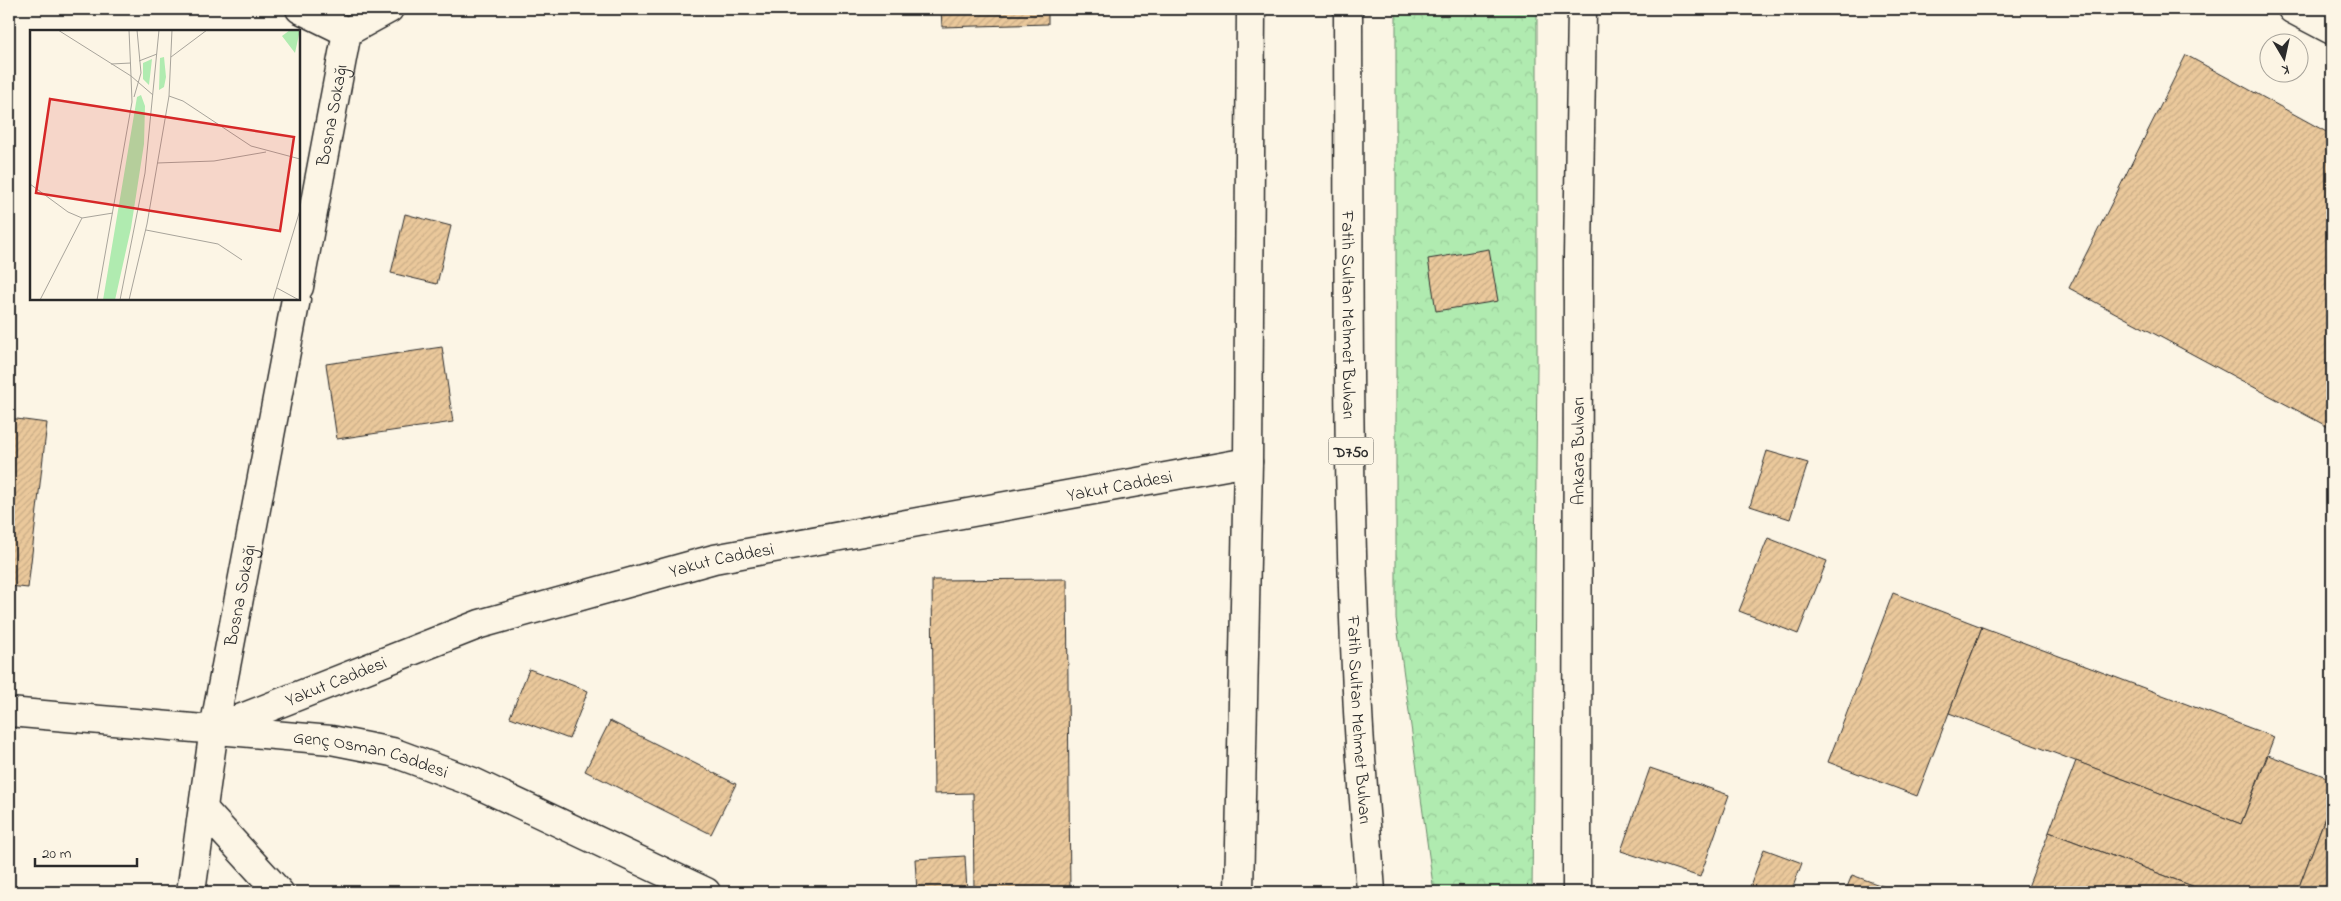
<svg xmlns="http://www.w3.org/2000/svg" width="2341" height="901" font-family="'Indie Flower',sans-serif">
<defs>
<pattern id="forest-crowns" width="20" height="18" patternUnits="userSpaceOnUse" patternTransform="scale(1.25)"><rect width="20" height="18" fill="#b0ebb0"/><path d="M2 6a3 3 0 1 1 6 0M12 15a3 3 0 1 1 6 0" fill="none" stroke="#98ca98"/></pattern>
<pattern id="building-hatch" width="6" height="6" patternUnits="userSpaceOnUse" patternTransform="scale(1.25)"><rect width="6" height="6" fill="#eac89b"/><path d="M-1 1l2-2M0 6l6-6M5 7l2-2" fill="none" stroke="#c9ac86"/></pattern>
</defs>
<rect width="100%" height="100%" fill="#fcf5e5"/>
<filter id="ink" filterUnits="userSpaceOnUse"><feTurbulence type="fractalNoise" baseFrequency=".02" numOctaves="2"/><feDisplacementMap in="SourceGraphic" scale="10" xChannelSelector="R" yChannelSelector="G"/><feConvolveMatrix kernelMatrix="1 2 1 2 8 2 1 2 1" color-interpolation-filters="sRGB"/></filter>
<g filter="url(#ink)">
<path fill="url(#forest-crowns)" stroke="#6e8b6e" d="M1396 9H1537V365L1532 892H1434L1396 618Z"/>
<g fill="url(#building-hatch)" stroke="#2b2b2b">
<path d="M941 9H1048V24L942 27Z"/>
<path d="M2186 55 2332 135V429L2069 288Z"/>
<path d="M405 214 451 226 437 284 391 273Z"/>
<path d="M1489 249 1498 301 1436 311 1428 259Z"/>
<path d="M442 347 453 422 337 439 326 364Z"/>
<path d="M9 418 47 423 28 588 9 586Z"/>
<path d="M1767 451 1808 463 1790 519 1750 506Z"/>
<path d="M1768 538 1827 561 1798 634 1739 611Z"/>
<path d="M1067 579 1070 892H974L973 793 934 794 932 580Z"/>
<path d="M1893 593 1982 627 1917 796 1828 762Z"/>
<path d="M1982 627 2274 737 2241 824 1949 713Z"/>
<path d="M529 669 588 691 569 739 510 717Z"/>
<path d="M610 721 736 784 711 834 585 771Z"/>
<path d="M2268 755 2332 779V799L2297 892H2208L2049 832 2076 761 2241 824Z"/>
<path d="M1650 768 1729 795 1700 877 1621 851Z"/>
<path d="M2332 799V892H2297Z"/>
<path d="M2049 832 2208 892H2040L2028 887Z"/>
<path d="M1764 849 1802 863 1791 892H1748Z"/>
<path d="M965 856 967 892H917L915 859Z"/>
<path d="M1852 875 1899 892H1845Z"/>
</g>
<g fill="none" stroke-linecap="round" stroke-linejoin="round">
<g stroke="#2b2b2b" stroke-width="31">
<g id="minor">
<path d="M300 9 347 32"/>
<path d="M347 32 389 9"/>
<path id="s1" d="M299 287 347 32"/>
<path d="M203 809 279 892"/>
<path id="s2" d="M191 892 214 729 296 299"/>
</g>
</g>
<g stroke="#2b2b2b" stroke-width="31">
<g id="tertiary">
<path d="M2292 9 2332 30"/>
<path id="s3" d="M9 712 331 740 392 752 473 782 706 892"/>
<path id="s4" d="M214 729 480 624 714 559 1248 462"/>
</g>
</g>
<g stroke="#2b2b2b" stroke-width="31">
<g id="secondary">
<path id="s5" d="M1577 892 1578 255 1582 9"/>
</g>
</g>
<g stroke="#2b2b2b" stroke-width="31">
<g id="trunk">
<path id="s6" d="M1348 9C1349 243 1346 477 1358 711 1361 771 1367 832 1371 892"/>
<path d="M1239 892 1248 462 1251 9"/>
</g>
</g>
<use href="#minor" stroke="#fcf5e5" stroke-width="28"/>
<use href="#tertiary" stroke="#fcf5e5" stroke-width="28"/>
<use href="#secondary" stroke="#fcf5e5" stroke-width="28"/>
<use href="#trunk" stroke="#fcf5e5" stroke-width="28"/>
</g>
</g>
<g text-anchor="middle" stroke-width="4.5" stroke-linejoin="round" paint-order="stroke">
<rect fill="#fcf5e5" stroke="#6a6863" stroke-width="1" x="1328.5" y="437.5" width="45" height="27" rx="4"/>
<g font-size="16" font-weight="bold" fill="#2b2b2b">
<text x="1351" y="457">D750</text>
</g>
<g font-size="18" fill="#2b2b2b" stroke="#fcf5e5">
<text dy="6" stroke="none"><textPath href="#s1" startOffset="175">Bosna Sokağı</textPath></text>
<text dy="6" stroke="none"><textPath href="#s6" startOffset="306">Fatih Sultan Mehmet Bulvarı</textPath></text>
<text dy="6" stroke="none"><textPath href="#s5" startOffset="441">Ankara Bulvarı</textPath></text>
<text dy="6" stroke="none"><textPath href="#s4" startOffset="941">Yakut Caddesi</textPath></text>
<text dy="6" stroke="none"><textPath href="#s4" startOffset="536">Yakut Caddesi</textPath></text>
<text dy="6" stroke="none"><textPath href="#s2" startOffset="301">Bosna Sokağı</textPath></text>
<text dy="6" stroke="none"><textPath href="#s4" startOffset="131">Yakut Caddesi</textPath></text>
<text dy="6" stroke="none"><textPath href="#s6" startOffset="711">Fatih Sultan Mehmet Bulvarı</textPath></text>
<text dy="6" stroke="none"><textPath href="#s3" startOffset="365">Genç Osman Caddesi</textPath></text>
</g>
</g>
<g transform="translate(30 30)">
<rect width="270" height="270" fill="#fcf5e5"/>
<path d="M134 27 136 47 134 57 129 60 130 28ZM122 29 119 55 113 49V33Z" fill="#b0ebb0"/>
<path d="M260 0H270L265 23 252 6ZM111 65 115 76 114 114 101 198 85 270H73L107 67Z" fill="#b0ebb0"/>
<path fill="none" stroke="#a8a49b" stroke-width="1" d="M28 0 101 46M99 0 101 46 123 65M141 27 177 0M109 31 127 24M81 34 101 33M139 66 153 71 221 116 270 129M104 67 111 43 107 0M127 133 184 131 236 122M0 154 38 182 52 188 83 183M116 200 188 214 212 230M247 258 269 270M10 270 52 188M67 270 102 72 101 46M90 270 115 143 129 0M99 270 117 194 139 66 142 0M243 270 270 180"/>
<path fill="#d62828" fill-opacity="0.15" stroke="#d62828" stroke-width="2.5" d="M20 69 264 107 250 201 6 163Z"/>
<rect width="270" height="270" fill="none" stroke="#2b2b2b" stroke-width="2.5"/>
</g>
<rect width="2341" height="901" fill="none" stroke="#fcf5e5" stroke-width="30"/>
<rect x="15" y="15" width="2311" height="871" fill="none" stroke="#2b2b2b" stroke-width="2" filter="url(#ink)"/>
<g transform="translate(2284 58) rotate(171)"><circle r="24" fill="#fcf5e5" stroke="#a8a49b"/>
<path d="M0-4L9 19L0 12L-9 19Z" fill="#2b2b2b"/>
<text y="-8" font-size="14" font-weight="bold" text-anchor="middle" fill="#2b2b2b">K</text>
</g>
<path d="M35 858v8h102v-8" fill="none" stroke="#2b2b2b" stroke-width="2.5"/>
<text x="42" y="858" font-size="15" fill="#2b2b2b" stroke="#fcf5e5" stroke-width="4" paint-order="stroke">20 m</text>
</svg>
